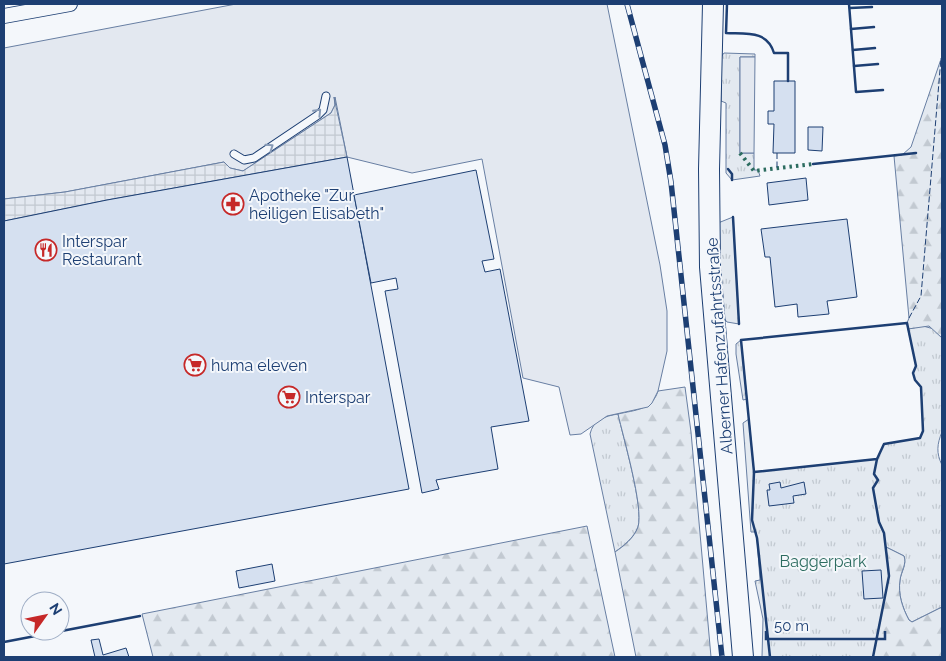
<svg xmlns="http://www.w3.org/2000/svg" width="946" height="661" font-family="Raleway,sans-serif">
<defs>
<pattern id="grass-tufts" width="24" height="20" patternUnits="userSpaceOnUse" patternTransform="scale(1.25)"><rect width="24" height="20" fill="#e3e9f0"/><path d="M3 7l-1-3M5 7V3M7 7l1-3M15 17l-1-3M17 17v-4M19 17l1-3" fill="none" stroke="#c2c9d1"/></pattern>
<pattern id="forest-firs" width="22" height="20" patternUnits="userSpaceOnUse" patternTransform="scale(1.25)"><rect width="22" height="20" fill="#e3e9f0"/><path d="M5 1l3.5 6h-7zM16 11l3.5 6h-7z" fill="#c2c9d1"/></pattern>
<pattern id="plaza-grid" width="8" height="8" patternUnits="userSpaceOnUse" patternTransform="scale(1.25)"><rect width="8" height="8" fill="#e3e8f0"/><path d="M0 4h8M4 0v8" fill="none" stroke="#c2c8d1"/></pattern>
</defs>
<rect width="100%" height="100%" fill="#f4f7fb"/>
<g fill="url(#grass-tufts)" stroke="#687fa3">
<path d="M724 53 755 54V57H740V153H754V170H758L760 176 732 180 726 173V103L721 101V57Z"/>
<path d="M733 217 739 324 727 322 723 317 718 223Z"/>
<path d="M923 326 934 329 942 338V432C937 444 936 453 942 465V607L912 622 909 620C902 607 898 594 900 580 901 572 907 565 904 556L886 547 889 576 873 657H762L763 619 755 581 760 580 757 538 756 532H751L743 423 749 419 754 472 877 459 884 444 920 438 923 431 921 388 915 380 913 373 916 366 908 329Z"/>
<path d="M741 340 747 399 743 400 736 354V344Z"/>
<path d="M618 414C623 437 644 508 638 527 634 538 623 546 615 552L590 434C593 420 605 416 618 414Z"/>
</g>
<g fill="url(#forest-firs)" stroke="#687fa3">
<path d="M942 56V338L929 326 908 329 907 323 909 318 894 156 902 155 911 147Z"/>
<path d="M685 387 691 432 711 657H636L615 552C624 546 634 538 638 527 644 508 623 436 618 414 635 410 652 410 658 391Z"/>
<path d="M587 526 615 657H153L142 614Z"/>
<path d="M886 547 904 556C907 564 901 571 900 580 898 594 902 607 909 620L912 622 942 607V657H873L889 576Z"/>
</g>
<g fill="#e3e8f0" stroke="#687fa3">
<path d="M236 4H607L660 265 667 311V351L658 391 652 403 648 407 607 416 581 434 570 435 559 387 523 378 482 159 412 173 347 157 335 97V105L331 113 243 171 230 168 224 162 65 192 4 199V48Z"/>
<path d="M740 57H755L754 153H740Z"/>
</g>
<path fill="url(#plaza-grid)" stroke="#687fa3" d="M334 97 347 157 107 200 4 221V199L65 192 224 162 230 168 243 171 331 113 335 105Z"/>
<g fill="#d5e0f0" stroke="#1d3f73">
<path d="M774 81H795V153H773L774 124H768V111H774Z"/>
<path d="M808 127H823L822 151 808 150Z"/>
<path d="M347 157 409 489 4 564V221L107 200Z"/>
<path d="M476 170 494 259 482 261 485 272 500 269 529 421 491 427 498 469 436 480 439 489 422 493 385 291 398 289 396 278 371 283 354 195Z"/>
<path d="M806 178 808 200 769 205 767 183Z"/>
<path d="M847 219 857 297 827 301 829 314 798 317 797 304 775 307 770 257H765L761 229Z"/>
<path d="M780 482 781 488 804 482 806 494 793 496 794 503 769 506 767 490H770L769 484Z"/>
<path d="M272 564 275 581 239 588 236 571Z"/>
<path d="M881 570 883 598 864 599 862 571Z"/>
<path d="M99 639 103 655 126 648 129 657H95L91 640Z"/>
</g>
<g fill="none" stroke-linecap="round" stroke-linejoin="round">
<g stroke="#1d3f73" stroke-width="9">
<path id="lane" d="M234 154 244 160 254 158 318 115 323 110 326 96"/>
</g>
<g stroke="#1d3f73" stroke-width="16">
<path id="street" d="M4 16 70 4"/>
</g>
<g stroke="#1d3f73" stroke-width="22">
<path id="secondary" d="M713 4 709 169 710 267 743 657"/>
</g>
<use href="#lane" stroke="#f4f7fb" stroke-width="7"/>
<use href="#street" stroke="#f4f7fb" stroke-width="14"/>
<use href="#secondary" stroke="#f4f7fb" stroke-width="20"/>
<g stroke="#1d3f73" stroke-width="5.5">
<path id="rail" d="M627 4 665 145 671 182 722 657"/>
</g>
<use href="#rail" stroke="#f4f7fb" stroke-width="4" stroke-dasharray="11" stroke-linecap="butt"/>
<path stroke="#2c6c60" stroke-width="4" stroke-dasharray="2.5 4" stroke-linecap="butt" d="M740 153 754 171 813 164"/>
<g stroke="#1d3f73" stroke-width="1" stroke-dasharray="6 2.5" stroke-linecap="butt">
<path d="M777 153V168"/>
<path d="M909 318 921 296 941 58"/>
</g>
<g stroke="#1d3f73" stroke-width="2.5">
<path d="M727 4 726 33C746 34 767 30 774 53H788V81"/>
<path d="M849 4 856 92 883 90"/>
<path d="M850 8 872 7"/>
<path d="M851 29 874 27"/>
<path d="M853 50 875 48"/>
<path d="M854 66 878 64"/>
<path d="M813 164 916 153"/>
<path d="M728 169 732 174V180"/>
<path d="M733 217 739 324"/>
<path d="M907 323 916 366 913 373 915 380 921 387 923 431 920 438 884 444 877 459 754 472 741 340Z"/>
<path d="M754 472 752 520 757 538 770 657"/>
<path d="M4 642 140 616"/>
<path d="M873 657 889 576 884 533 879 522 873 488 878 480 874 474 877 459"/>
</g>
</g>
<defs><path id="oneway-chevron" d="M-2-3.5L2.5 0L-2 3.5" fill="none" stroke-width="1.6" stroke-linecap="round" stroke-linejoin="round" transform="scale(1.25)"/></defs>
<g stroke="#889bb7">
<use href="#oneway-chevron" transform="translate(318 112) rotate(-46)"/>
<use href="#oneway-chevron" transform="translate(270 147) rotate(-34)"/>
</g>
<defs>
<g id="pharmacy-ring" transform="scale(1.125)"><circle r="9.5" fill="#f4f7fb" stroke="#c62828" stroke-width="1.5"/><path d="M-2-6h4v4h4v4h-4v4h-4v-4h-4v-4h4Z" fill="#c62828"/></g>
<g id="restaurant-ring" transform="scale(1.125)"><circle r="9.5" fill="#f4f7fb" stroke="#c62828" stroke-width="1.5"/><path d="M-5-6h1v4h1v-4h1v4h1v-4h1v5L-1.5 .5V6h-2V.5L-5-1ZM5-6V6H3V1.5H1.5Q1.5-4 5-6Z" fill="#c62828"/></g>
<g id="supermarket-ring" transform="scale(1.125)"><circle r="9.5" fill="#f4f7fb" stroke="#c62828" stroke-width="1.5"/><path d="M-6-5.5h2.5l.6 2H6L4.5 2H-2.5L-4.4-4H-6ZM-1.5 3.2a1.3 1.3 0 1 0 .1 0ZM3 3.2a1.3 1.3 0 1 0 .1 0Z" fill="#c62828"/></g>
</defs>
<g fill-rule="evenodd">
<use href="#pharmacy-ring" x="233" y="204"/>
<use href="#restaurant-ring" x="46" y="250"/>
<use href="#supermarket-ring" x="195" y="365"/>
<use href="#supermarket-ring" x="289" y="397"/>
</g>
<g text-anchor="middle" stroke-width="4" stroke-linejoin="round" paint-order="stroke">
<g font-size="16" fill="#1d3f73" stroke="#f4f7fb" text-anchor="start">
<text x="249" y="201">Apotheke "Zur<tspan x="249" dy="18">heiligen Elisabeth"</tspan></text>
<text x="62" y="247">Interspar<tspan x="62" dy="18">Restaurant</tspan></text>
<text x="211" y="371">huma eleven</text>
<text x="305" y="403">Interspar</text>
</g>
<g font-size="16" fill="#1d3f73" stroke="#f4f7fb">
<text transform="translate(719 346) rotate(-94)" y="6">Alberner Hafenzufahrtsstraße</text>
</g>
<g font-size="16" fill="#2c6c60" stroke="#f4f7fb">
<text x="823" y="567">Baggerpark</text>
</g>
</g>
<rect width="946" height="661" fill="none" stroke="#1d3f73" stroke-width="10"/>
<g transform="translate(45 616) rotate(57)"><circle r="24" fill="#f4f7fb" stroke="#9eadc5"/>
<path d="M0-4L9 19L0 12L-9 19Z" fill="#c62828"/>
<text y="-8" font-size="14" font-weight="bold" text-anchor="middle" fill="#1d3f73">N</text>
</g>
<path d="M766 631v8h119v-8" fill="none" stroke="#1d3f73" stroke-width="2.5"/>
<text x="774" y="631" font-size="15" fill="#1d3f73" stroke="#f4f7fb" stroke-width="4" paint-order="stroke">50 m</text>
</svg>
